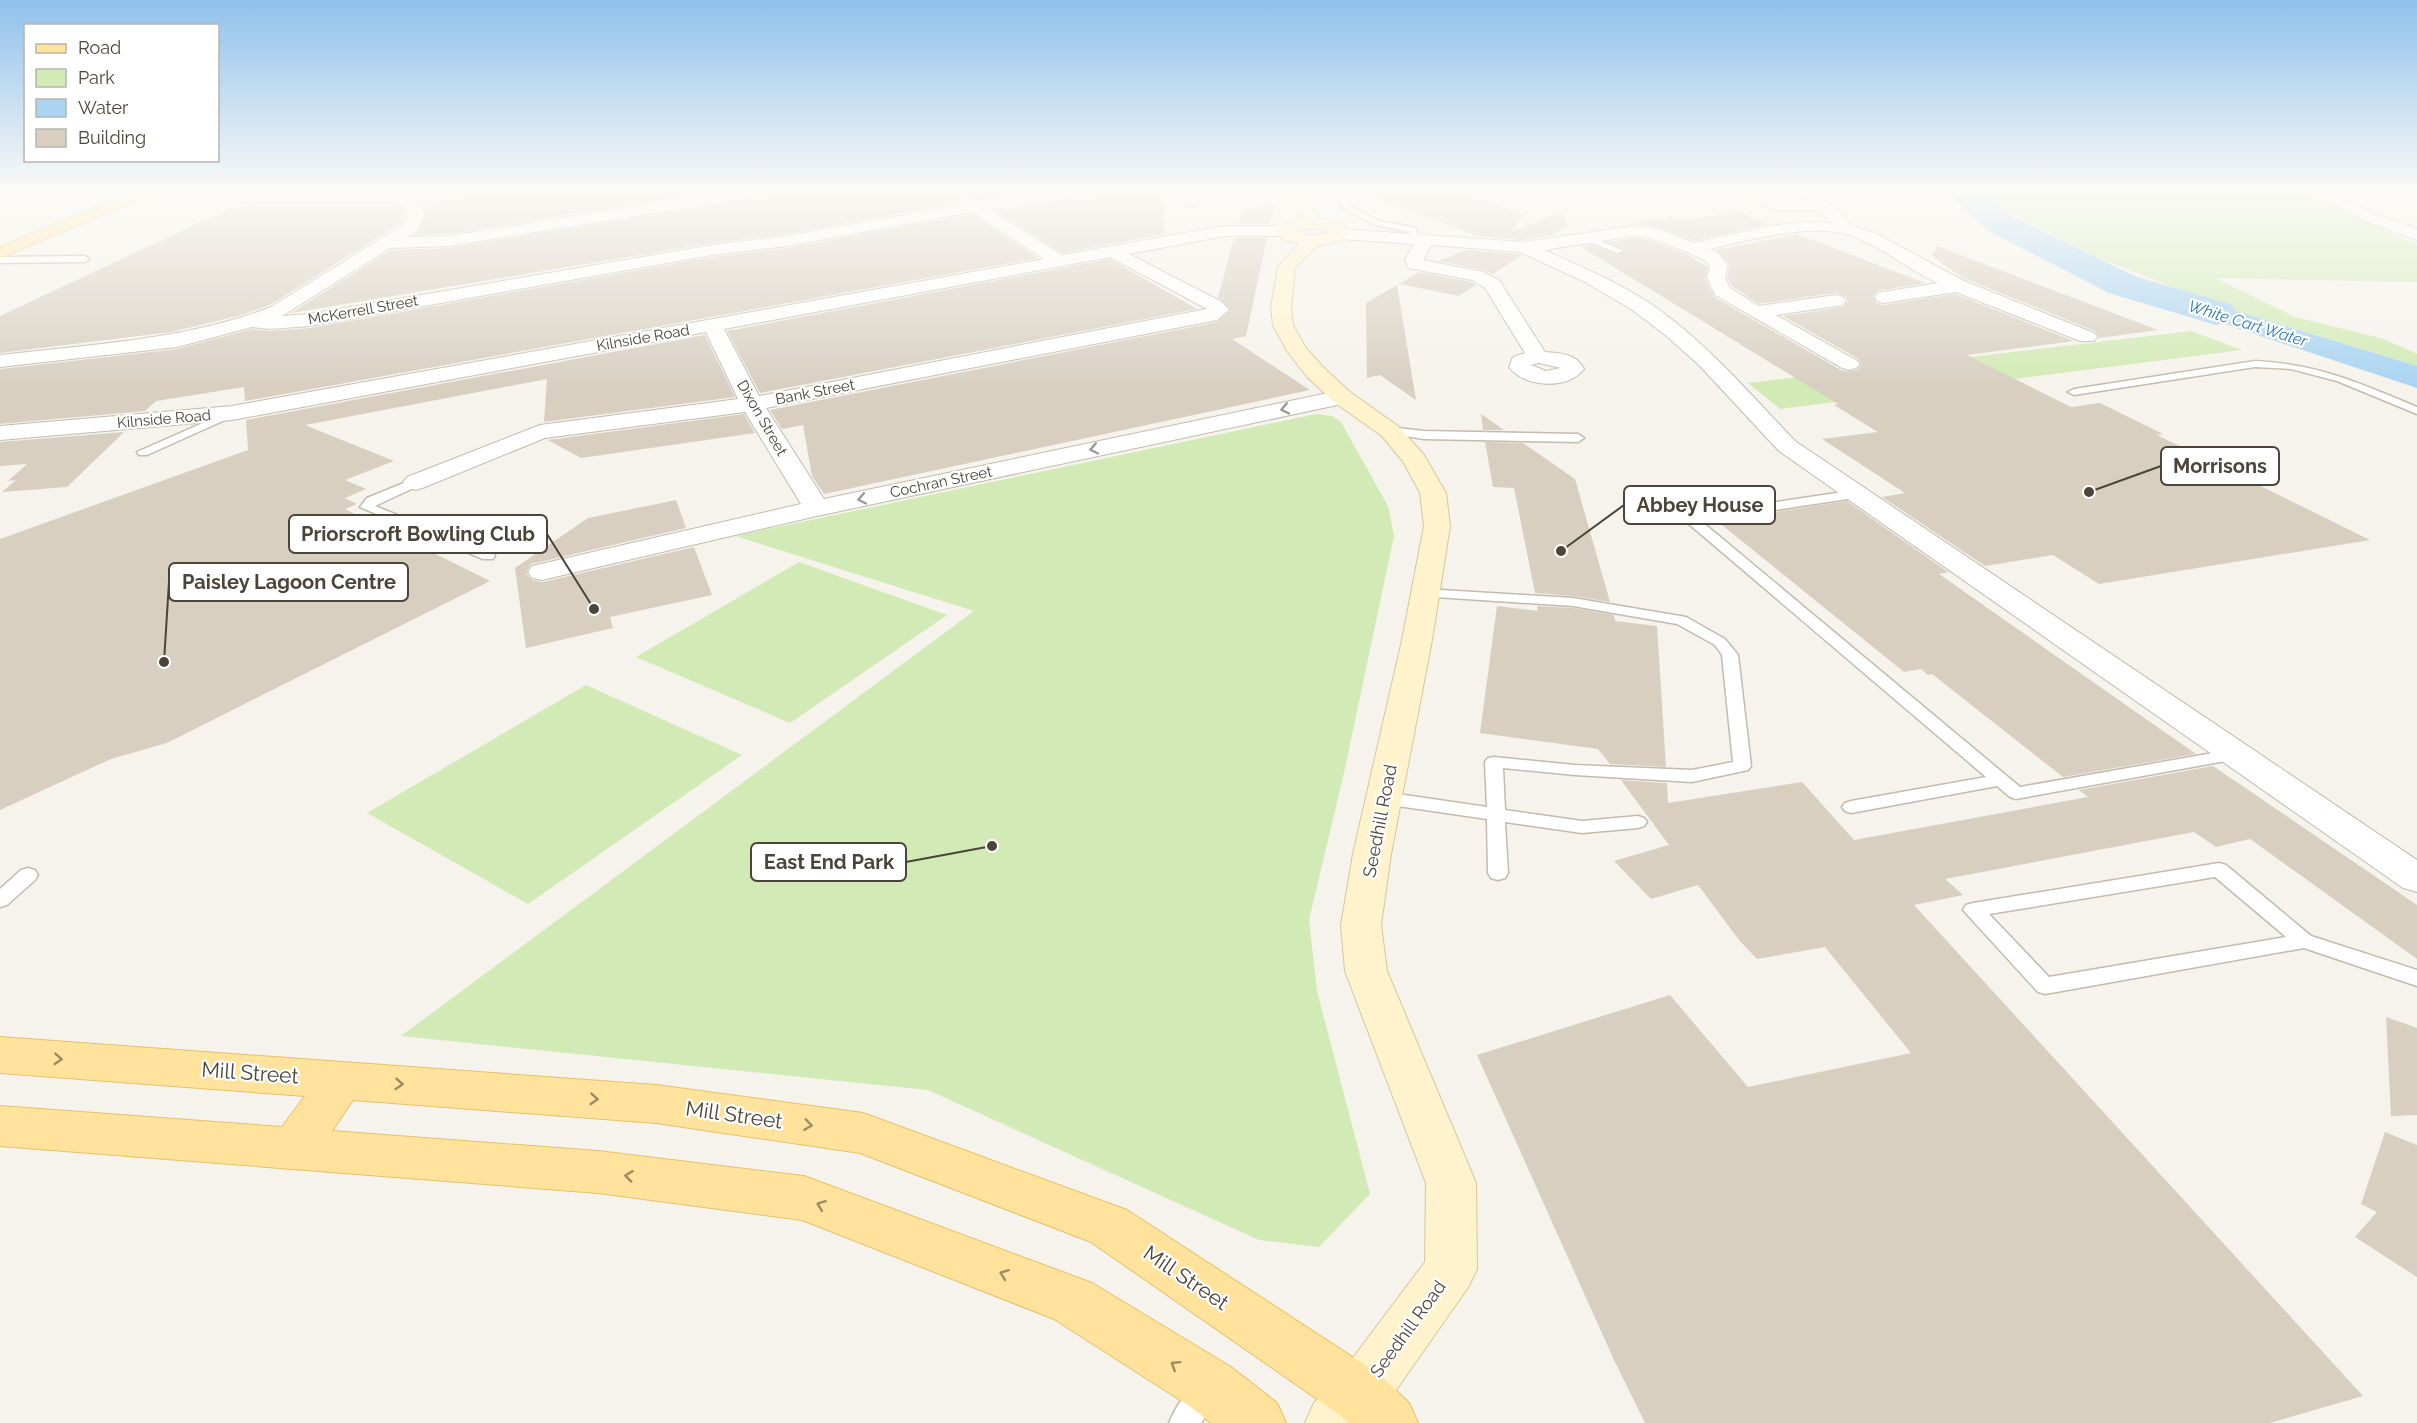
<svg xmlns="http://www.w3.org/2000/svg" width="2417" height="1423" font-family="Raleway,sans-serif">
<rect width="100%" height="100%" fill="#f6f3ec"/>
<g fill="#d2eab5">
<path d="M1736 189H1818L1762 197Z"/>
<path d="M1977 189H2299L2417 245V282L2215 278 2295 317 2384 339 2417 354V366L2226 308 2091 255 1984 199Z"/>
<path d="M2191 331 2242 350 1780 409 1748 383Z"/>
<path d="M1316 414 1332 416 1341 422 1388 506 1394 536 1344 773 1309 920 1317 991 1370 1194 1319 1247 1259 1240 928 1090 401 1036 974 611 735 536Z"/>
<path d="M799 562 947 615 790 723 636 657Z"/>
<path d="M586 685 742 755 528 904 367 813Z"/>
</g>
<path fill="#a9d4f2" d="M2123 285 2226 308 2417 366V388L2239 329Z"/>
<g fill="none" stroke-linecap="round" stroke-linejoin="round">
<path fill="#a9d4f2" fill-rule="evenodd" d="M1944 189H1980L2011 216 2137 277 2231 304 2237 313 2231 322 2216 325 2109 293 1987 230Z"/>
</g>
<g fill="#d8cfc1">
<path d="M515 189H704L708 192 449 234 416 235 427 215 424 207H433L440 200Z"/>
<path d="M811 189H1050L978 200 966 195 959 198 957 203 787 234 712 243 291 313 391 250 449 248Z"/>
<path d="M1111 189H1162L1165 234 1062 253 996 211 1102 196Z"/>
<path d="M1362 189H1450L1523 215 1511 232 1561 212 1568 226 1553 235 1523 240 1477 236 1361 192Z"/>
<path d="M1274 205 1270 224H1239L1242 210Z"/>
<path d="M233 207H402L406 214 401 223 270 305 238 316 171 332 0 353V316Z"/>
<path d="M1738 212 1769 224 1694 241 1658 227 1634 224 1619 226 1671 216 1682 220Z"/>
<path d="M972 214 1038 258 245 401 244 387 156 401 145 411 0 424V369L177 349 252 329 270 331 310 328 712 257 787 248Z"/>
<path d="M1797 234 1925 283 1877 291 1873 296 1876 303 1884 305 1955 294 2074 341 1967 355 2071 407 2100 403 2163 434 2157 435 2370 540 2099 584 2053 555 1985 566 1882 497 1905 493 1822 439 1878 432 1834 405 1838 404 1581 247 1591 245 1618 255 1626 250 1609 242 1634 238 1648 240 1686 254 1708 267 1705 278 1714 297 1841 370 1848 372 1857 370 1862 364 1857 358 1783 316 1843 307 1848 301 1845 296 1836 293 1759 304 1732 286 1727 277 1730 265 1717 250Z"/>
<path d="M1234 238H1267L1246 336 1232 339 1310 390 824 494 812 476 803 425 782 429 770 410 1217 322 1231 310 1218 297Z"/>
<path d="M1937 246 2050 289 2158 330 2099 338 2095 331 1963 278 1932 256Z"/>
<path d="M1466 250 1519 254 1522 255 1493 274 1483 270 1439 261Z"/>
<path d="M1110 259 1197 309 760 393 727 331Z"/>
<path d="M1419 272 1471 282 1476 285 1459 296 1399 284Z"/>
<path d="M1397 285 1416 400 1380 375 1367 378 1366 303Z"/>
<path d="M705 335 735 397 544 422 547 379 305 425 394 461 345 480 366 489 345 498 357 504 345 509 490 581 167 743 111 759 0 810V539L248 450 246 420Z"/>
<path d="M744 414 755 433 581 458 548 440Z"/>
<path d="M1481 414 1504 430H1483Z"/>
<path d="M124 432 67 487 2 492 16 480 8 481 27 464 0 466V442Z"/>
<path d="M1485 442 1523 443 1575 479 1610 602 1573 596 1535 593 1514 488 1493 487Z"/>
<path d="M676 500 686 528 531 564 526 573 532 580 543 582 694 547 712 595 610 617 613 628 526 648 515 568 588 518Z"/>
<path d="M1847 501 1948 572 1939 574 2196 754 2063 777 1932 674 1928 675 1921 669 1904 672 1717 521Z"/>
<path d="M1497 606 1538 611 1537 606 1573 608 1614 615 1615 621 1657 626 1666 767 1610 764 1598 749 1480 733Z"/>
<path d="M2213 766 2417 905V959L2250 839 2216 847 2194 832 1945 879 1963 895 1914 905 2363 1396 2270 1423H1645L1614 1360 1477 1055 1670 995 1748 1087 1911 1053 1825 947 1757 959 1739 940 1698 885 1651 899 1614 861 1669 845 1621 780 1667 783 1668 803 1802 782 1854 840 2088 797 2079 790Z"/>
<path d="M2386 1017 2417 1028V1115L2391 1116Z"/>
<path d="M2385 1132 2417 1145V1277L2355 1237 2377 1212 2361 1204Z"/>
</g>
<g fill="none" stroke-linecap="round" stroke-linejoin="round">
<g stroke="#c2bbae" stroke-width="3">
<g id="lane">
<path d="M1195 189H1203L1197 205 1193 207 1189 205Z"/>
<path d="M1336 189H1344L1350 206 1380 221 1416 228 1419 239 1412 241 1409 232 1375 225 1343 209Z"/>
<path d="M1584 236H1590L1624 251 1617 253 1584 240Z"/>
<path d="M0 257 85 256 89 259 85 262 0 263Z"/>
<path d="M2255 361C2318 364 2360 383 2417 407V414L2337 381 2291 369 2255 367 2074 395 2068 392 2074 389Z"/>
<path d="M232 410 238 413 236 415 147 455H139L137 452Z"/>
<path d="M1390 427 1424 431 1578 434 1584 438 1578 442 1424 439 1386 433V429Z"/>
<path d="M416 478 420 479 422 482 420 485 375 506 493 553 495 556 493 559H483L360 507 367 498Z"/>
<path d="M1856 490 1861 491 1862 494 1861 497 1701 521 2020 787 2236 749 2242 750 2245 754 2242 758 2016 799 2010 797 1997 786 1851 813 1845 811 1842 807 1845 803 1851 801 1986 777 1683 519 1690 515Z"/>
<path d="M1425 589 1573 598 1686 617 1725 639 1738 655 1751 766 1748 770 1692 782 1575 775 1503 768 1505 810 1582 821 1638 816 1644 818 1647 822 1644 826 1638 828 1582 833 1505 822 1508 873 1505 878 1498 880 1491 878 1488 873 1487 819 1384 804 1378 802 1375 798 1378 794 1384 792 1487 807 1485 762 1488 758 1494 757 1575 765 1692 770 1733 762 1722 655 1715 645 1677 624 1573 606 1420 596 1418 593Z"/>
<path d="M2219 863 2226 865 2311 936 2417 970V986L2304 948 2045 994 2038 992 1963 910 1966 905 1973 903ZM2215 877 2286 937 2049 977 1989 914Z"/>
<path d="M28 868 35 870 38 875 35 880 7 905 0 907V889L21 870Z"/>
<path d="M1206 1378 1216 1382 1220 1392 1216 1402 1201 1423H1169C1176 1406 1189 1385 1206 1378Z"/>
</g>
</g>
<g stroke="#c2bbae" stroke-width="2">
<g id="street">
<path d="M372 189H398L408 193 433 189H471L464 194 417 201 425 214 416 232 407 237 449 236 743 189H780L773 194 449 246 390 248 282 316 310 314 712 245 787 236 961 205 959 202 961 199 967 197 978 202 1068 189H1109L1102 194 990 210 1062 255 1224 226H1284L1292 231 1284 236H1224L1129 254 1222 302 1229 310 1217 320 766 408 824 499 1342 390 1350 392 1353 397 1350 402 1342 404 817 516 542 580 532 578 528 572 532 566 801 504 745 412 545 438 425 487 416 490 407 487 403 482 407 477 540 425 738 399 706 332 232 420 0 440V426L232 406 1044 259 972 212 787 246 712 255 310 326 270 329 252 327 177 347 0 367V355C92 344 185 340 271 307L403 225 409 214C403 199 388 196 374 192ZM1110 257 1207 309 759 396 724 329Z"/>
<path d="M1811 189 1844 215 1849 225 1875 233 1964 281 2094 333 2097 337 2094 341H2080L1956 292 1884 303 1877 301 1875 297 1877 293 1938 283C1908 270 1883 247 1852 236 1812 222 1750 240 1710 249L1718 253 1728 266 1725 277 1730 288 1759 306 1836 295 1843 297 1846 301 1843 305 1776 315 1856 360 1860 364 1856 368 1849 370 1842 368 1715 295 1707 277 1710 266 1706 261 1687 252 1649 238 1634 236 1544 250C1584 268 1625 285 1661 311 1711 348 1752 396 1795 441L2417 860V892L2403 888 1779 451 1699 365 1664 334 1631 309 1583 281 1520 252 1431 245 1423 260 1483 272 1499 280 1545 352C1560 353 1577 354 1584 369 1569 390 1524 388 1509 367L1513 357 1525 353 1485 288 1472 280 1408 268 1405 260 1414 244 1341 239 1333 234 1341 229 1523 242 1634 226 1658 229 1694 243 1769 226 1808 222 1832 223 1818 210H1773L1765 205 1773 200H1807L1800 193 1803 190ZM1538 363 1561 368 1546 371 1531 365Z"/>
<path d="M2302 189H2322L2380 216 2417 229V240L2368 222Z"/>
</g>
</g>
<g stroke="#d6c79b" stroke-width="2">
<path id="secondary" d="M1291 189H1307L1308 203 1319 219 1342 223 1349 234 1341 241 1317 246 1295 268 1291 308 1293 325 1306 348 1323 367 1350 392 1398 426 1424 455 1446 493 1450 526 1432 640 1391 854 1381 925 1387 971 1476 1183 1477 1269 1469 1286 1373 1423H1305L1314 1403 1340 1375 1425 1262 1426 1183 1345 971 1341 925 1353 854 1402 640 1424 526 1420 493 1404 463 1382 436 1334 402 1307 377 1287 351 1273 325 1271 308 1278 266 1299 244 1283 239 1276 231 1288 222 1302 219 1293 203ZM1314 228 1331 232 1310 236 1295 231Z"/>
</g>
<g stroke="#e6c16a" stroke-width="2">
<g id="primary">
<path d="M138 189H159L157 192 0 258V247Z"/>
<path d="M0 1037 656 1085 863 1113 1127 1210 1380 1375 1409 1403 1418 1423H1348L1340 1415 1091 1242 860 1153 656 1123 353 1100 332 1131 598 1151 804 1176 1092 1283 1231 1367 1277 1403 1286 1423H1211L1191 1407 1054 1319 802 1220 598 1193 0 1146V1106L282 1127 305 1096 0 1073Z"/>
</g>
</g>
<use href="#lane" fill="#fff" fill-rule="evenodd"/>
<use href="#street" fill="#fff" fill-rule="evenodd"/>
<use href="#secondary" fill="#fff3cd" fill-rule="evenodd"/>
<use href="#primary" fill="#ffe39c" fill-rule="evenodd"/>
</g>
<defs><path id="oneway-chevron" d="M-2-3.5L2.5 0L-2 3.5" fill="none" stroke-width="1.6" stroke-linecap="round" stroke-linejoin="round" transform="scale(1.5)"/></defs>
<g stroke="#9c9892">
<use href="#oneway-chevron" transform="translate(1285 409) rotate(168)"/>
<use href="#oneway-chevron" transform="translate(1094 449) rotate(168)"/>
<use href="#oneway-chevron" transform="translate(862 499) rotate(168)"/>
</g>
<g stroke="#9c8c66">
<use href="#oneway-chevron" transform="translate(58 1059) rotate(4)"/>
<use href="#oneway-chevron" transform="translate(399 1084) rotate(4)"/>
<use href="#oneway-chevron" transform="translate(594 1099) rotate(4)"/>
<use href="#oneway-chevron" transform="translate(808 1125) rotate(8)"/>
<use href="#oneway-chevron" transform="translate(629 1176) rotate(-173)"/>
<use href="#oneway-chevron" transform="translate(821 1205) rotate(-159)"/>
<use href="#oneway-chevron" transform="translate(1004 1274) rotate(-159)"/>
<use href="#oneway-chevron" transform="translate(1175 1365) rotate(-148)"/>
</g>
<linearGradient id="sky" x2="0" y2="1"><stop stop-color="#8fc1ec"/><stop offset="0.49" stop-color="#fbfaf6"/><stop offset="1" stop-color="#fbfaf6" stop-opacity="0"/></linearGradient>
<rect width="2417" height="388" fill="url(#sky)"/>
<g text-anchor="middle" stroke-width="4.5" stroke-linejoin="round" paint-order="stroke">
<g font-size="15" fill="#4b4439" stroke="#fff">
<text transform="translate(363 310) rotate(-10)" y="5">McKerrell Street</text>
<text transform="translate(643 338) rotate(-10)" y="5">Kilnside Road</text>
<text transform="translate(815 392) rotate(-11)" y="5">Bank Street</text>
<text transform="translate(762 418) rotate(60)" y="5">Dixon Street</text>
<text transform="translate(164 419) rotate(-5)" y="5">Kilnside Road</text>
<text transform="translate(941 482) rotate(-12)" y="5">Cochran Street</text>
</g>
<g font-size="16" font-style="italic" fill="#2e7ab2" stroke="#fff">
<text transform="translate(2248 323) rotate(17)" y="6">White Cart Water</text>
</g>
<g font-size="18" fill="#4b4439" stroke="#fff">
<text transform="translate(1380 821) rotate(-79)" y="6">Seedhill Road</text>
<text transform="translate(1408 1329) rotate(-54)" y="6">Seedhill Road</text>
</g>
<g font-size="21" fill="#4b4439" stroke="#fff">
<text transform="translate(250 1073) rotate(4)" y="7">Mill Street</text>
<text transform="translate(734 1115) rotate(8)" y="7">Mill Street</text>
<text transform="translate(1186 1278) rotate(34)" y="7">Mill Street</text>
</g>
</g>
<path fill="none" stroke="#4b4439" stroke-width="2" d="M2089 492L2161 466M1561 551L1624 505M594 609L547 534M164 662L169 582M992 846L906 862"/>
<g fill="#4b4439" stroke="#fff" stroke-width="2">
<circle cx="2089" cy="492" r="6"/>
<circle cx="1561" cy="551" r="6"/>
<circle cx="594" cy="609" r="6"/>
<circle cx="164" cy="662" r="6"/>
<circle cx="992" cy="846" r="6"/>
</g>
<g fill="#fff" stroke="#4b4439" stroke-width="2">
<rect x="2161" y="447" width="118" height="38" rx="6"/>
<rect x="1624" y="486" width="151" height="38" rx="6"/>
<rect x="289" y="515" width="258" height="38" rx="6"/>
<rect x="169" y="563" width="239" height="38" rx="6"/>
<rect x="751" y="843" width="155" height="38" rx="6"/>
</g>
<g font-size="20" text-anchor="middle" font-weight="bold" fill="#4b4439">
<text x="2220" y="473">Morrisons</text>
<text x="1700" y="512">Abbey House</text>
<text x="418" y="541">Priorscroft Bowling Club</text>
<text x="289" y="589">Paisley Lagoon Centre</text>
<text x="829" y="869">East End Park</text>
</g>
<rect x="24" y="24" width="195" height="138" fill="#ffffff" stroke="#b7b4b0" stroke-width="1.5"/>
<rect x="36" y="44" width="30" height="9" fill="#ffe39c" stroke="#b7b4b0" stroke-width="1.5"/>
<text x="78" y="54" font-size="18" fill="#4b4439">Road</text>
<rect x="36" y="69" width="30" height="18" fill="#d2eab5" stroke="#b7b4b0" stroke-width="1.5"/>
<text x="78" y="84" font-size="18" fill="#4b4439">Park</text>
<rect x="36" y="99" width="30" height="18" fill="#a9d4f2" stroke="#b7b4b0" stroke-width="1.5"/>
<text x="78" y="114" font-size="18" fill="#4b4439">Water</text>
<rect x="36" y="129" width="30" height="18" fill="#d8cfc1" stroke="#b7b4b0" stroke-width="1.5"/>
<text x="78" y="144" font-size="18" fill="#4b4439">Building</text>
</svg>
